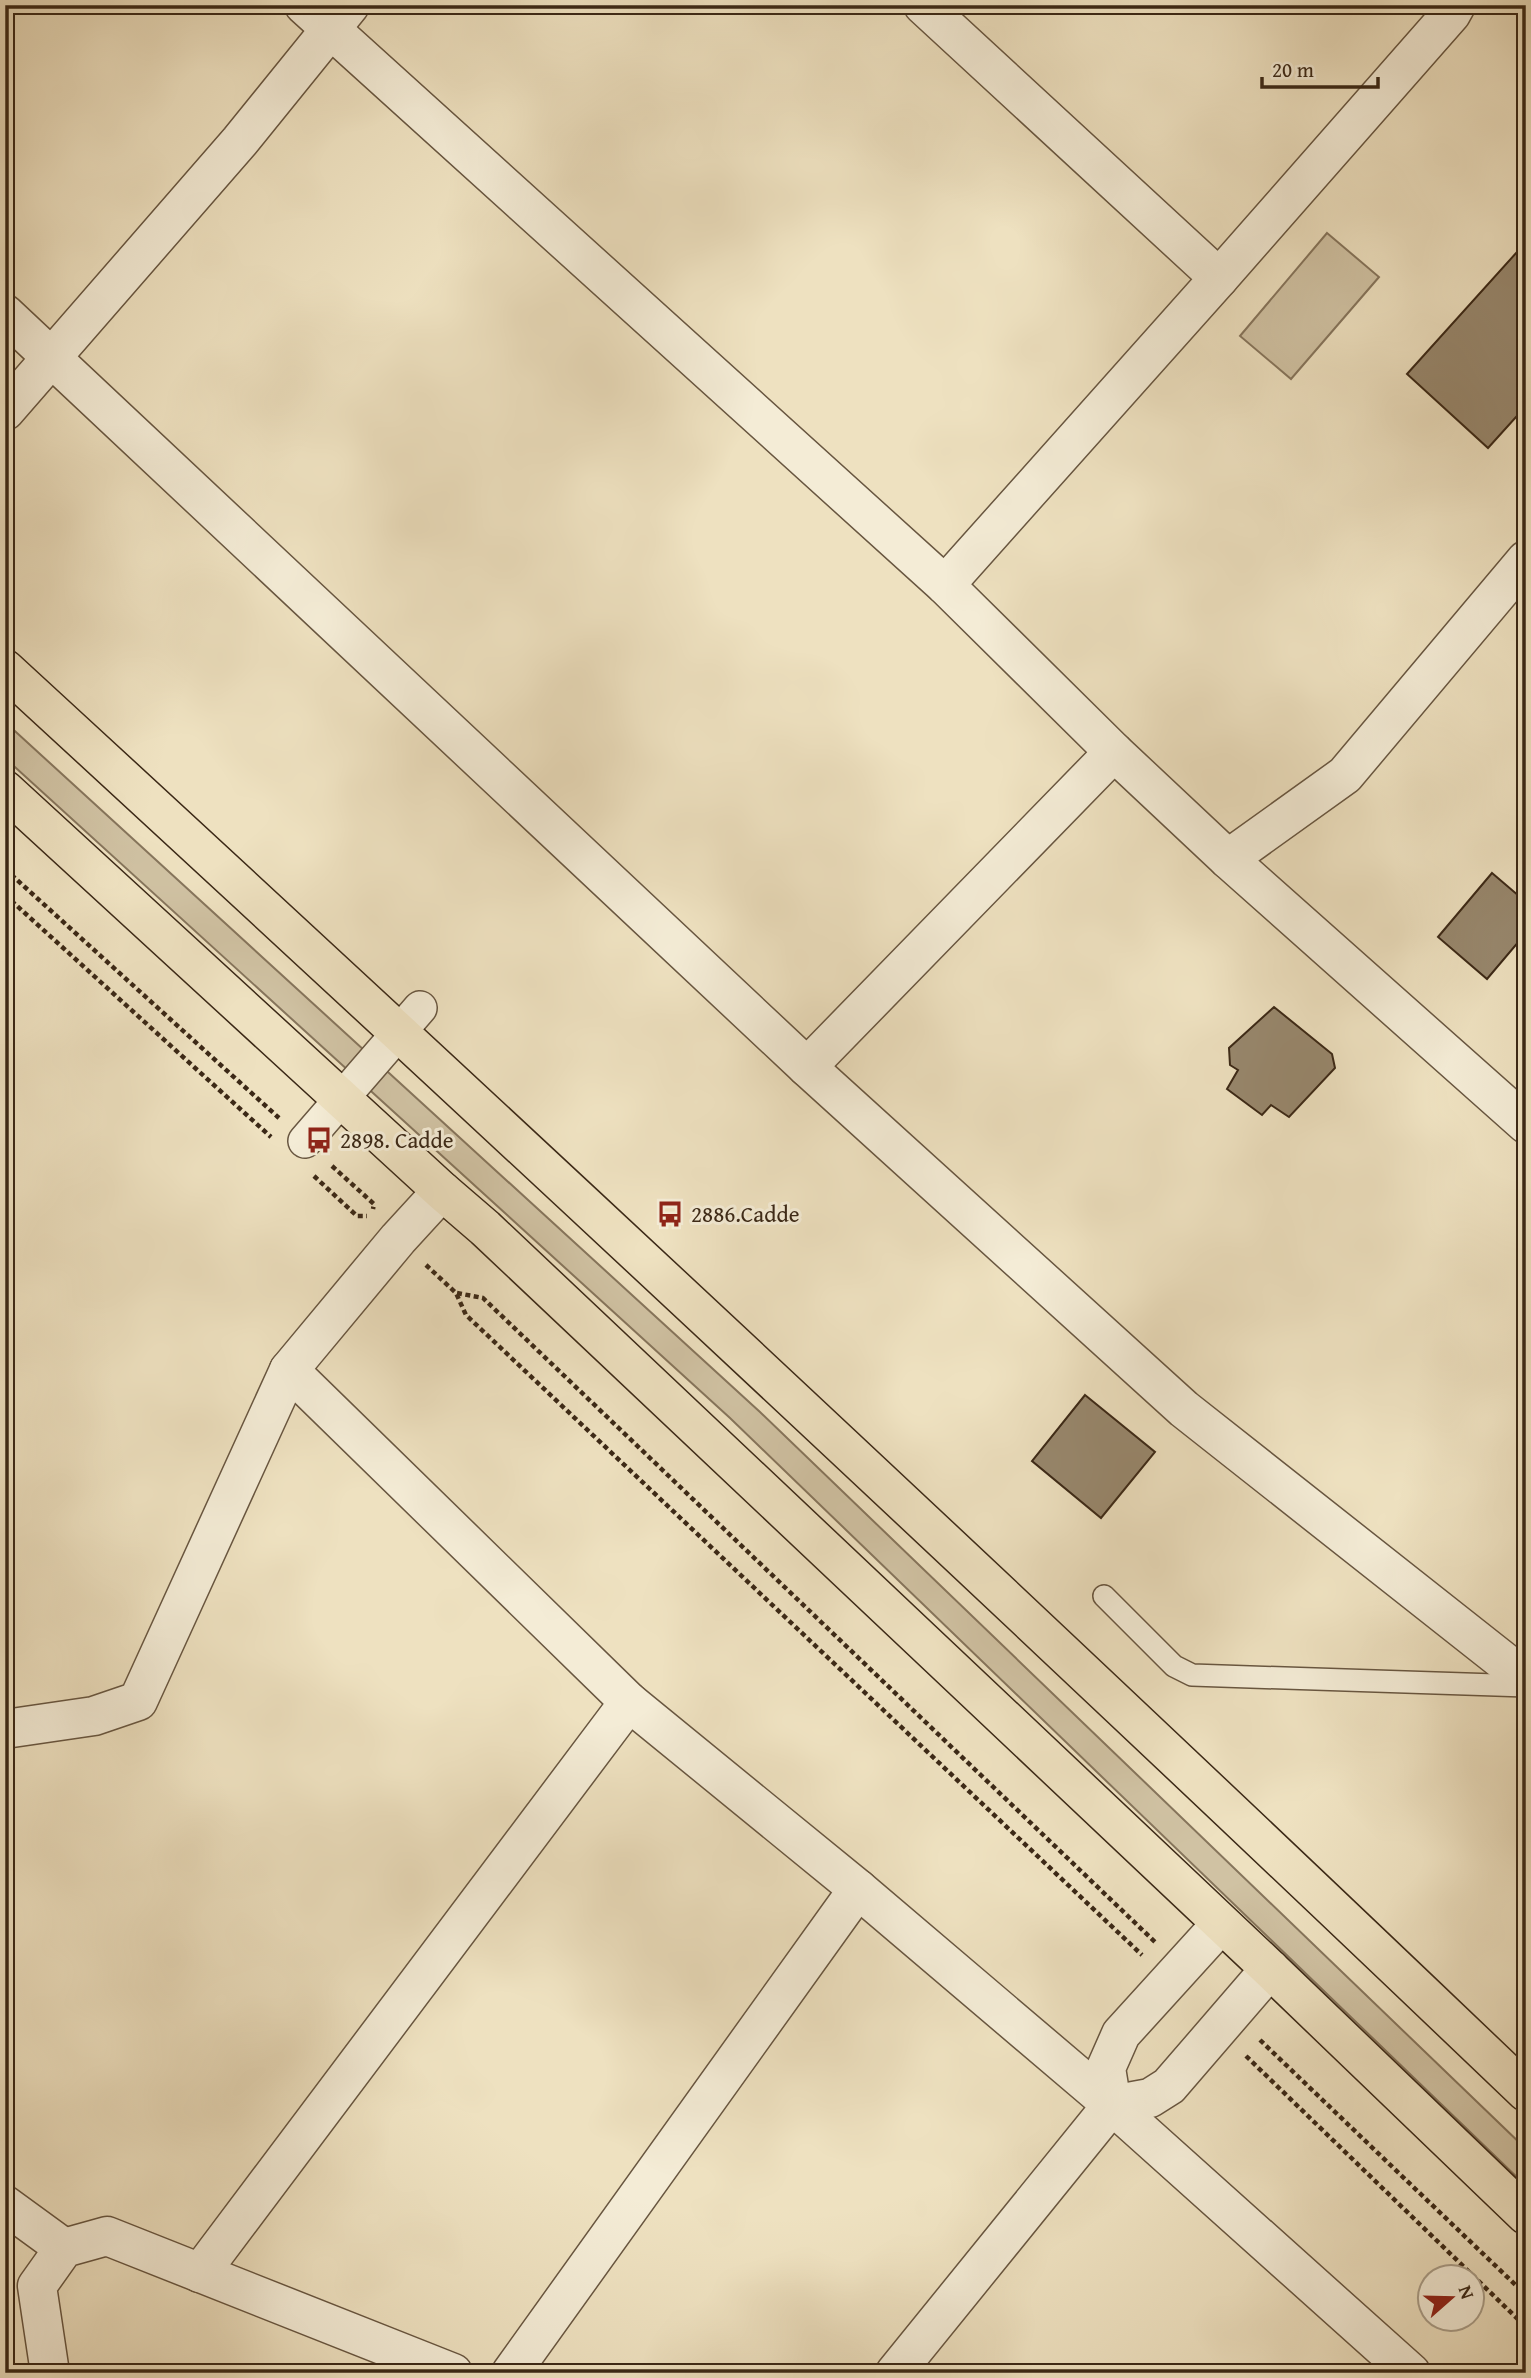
<svg xmlns="http://www.w3.org/2000/svg" width="1531" height="2378" font-family="'Gentium Book Plus',serif">
<rect width="100%" height="100%" fill="#eee1c0"/>
<filter id="stains"><feTurbulence type="fractalNoise" baseFrequency=".00286" numOctaves="4"/><feColorMatrix values="0 0 0 0 .2 0 0 0 0 .09 0 0 0 0 .02 0 0 0 .5 -.17"/></filter>
<radialGradient id="worn" r=".72"><stop offset=".6" stop-color="#630" stop-opacity="0"/><stop offset="1" stop-color="#630" stop-opacity=".3"/></radialGradient>
<g fill="#d0c2a3" stroke="#86755c" stroke-width="2">
<path d="M1327 233 1379 277 1291 379 1240 336Z"/>
<path d="M5 722 760 1412 1526 2149V2186L730 1418 5 758Z"/>
</g>
<g fill="#98886e" stroke="#3b2816" stroke-width="2">
<path d="M1526 242V406L1488 448 1407 374Z"/>
<path d="M1492 873 1526 902V933L1487 979 1438 937Z"/>
<path d="M1274 1007 1332 1054 1335 1068 1289 1117 1271 1105 1262 1115 1227 1089 1238 1070 1230 1065 1229 1048Z"/>
<path d="M1085 1395 1155 1452 1101 1518 1032 1461Z"/>
</g>
<g fill="none" stroke-linecap="round" stroke-linejoin="round">
<g stroke="#685640" stroke-width="24">
<path id="service" d="M1104 1596 1174 1666 1192 1675 1526 1686"/>
</g>
<g stroke="#685640" stroke-width="36">
<path id="pedestrian" d="M305 1141 420 1008"/>
</g>
<g stroke="#685640" stroke-width="41">
<g id="minor">
<path d="M304 5 945 585 1114 752 1228 859 1526 1124"/>
<path d="M923 5 1219 278"/>
<path d="M5 314 807 1067 1184 1409 1526 1679"/>
<path d="M5 411 240 141 350 5"/>
<path d="M945 585 1219 278 1451 14 1456 5"/>
<path d="M1228 859 1345 775 1526 560"/>
<path d="M807 1067 1114 752"/>
<path d="M289 1370 629 1702 858 1889 1112 2105 1411 2373"/>
<path d="M5 1729 94 1716 138 1701 289 1370 398 1239 442 1191"/>
<path d="M1112 2105 1106 2068 1121 2034 1221 1924"/>
<path d="M5 2205 64 2248"/>
<path d="M200 2273 629 1702"/>
<path d="M50 2373 37 2286 64 2248 107 2236 453 2373"/>
<path d="M511 2373 858 1889"/>
<path d="M895 2373 1112 2105 1150 2098 1169 2086 1270 1969"/>
</g>
</g>
<g stroke="#3b2816" stroke-width="41">
<g id="primary">
<path d="M5 669C516 1139 1024 1612 1526 2092"/>
<path d="M5 790 442 1191 485 1228 1270 1969 1526 2215"/>
</g>
</g>
<g stroke="#3b2816" stroke-width="4.5" stroke-dasharray="5 3.5" stroke-linecap="butt">
<path d="M5 869 279 1118"/>
<path d="M5 895 271 1137"/>
<path d="M332 1166 374 1204 373 1209"/>
<path d="M314 1176 357 1216H367"/>
<path d="M426 1265 456 1293 466 1315 1142 1955"/>
<path d="M457 1293 483 1298 1155 1942"/>
<path d="M1260 2040 1526 2295"/>
<path d="M1246 2056 1526 2327"/>
</g>
<use href="#service" stroke="#f4ecd6" stroke-width="21"/>
<use href="#pedestrian" stroke="#f4ecd6" stroke-width="33"/>
<use href="#minor" stroke="#f4ecd6" stroke-width="38"/>
<use href="#primary" stroke="#eee1c0" stroke-width="38"/>
</g>
<defs>
<g id="bus-bare" transform="scale(2.1)"><path d="M-5-6H5V4H4V6H2V4H-2V6H-4V4H-5ZM-3.5-4V0h7V-4ZM-3.5 1.2v1.5H-2V1.2ZM2 1.2v1.5H3.5V1.2Z" fill="#8f2418" stroke="#f4ecd6" stroke-width="2.5" paint-order="stroke"/></g>
</defs>
<g fill-rule="evenodd">
<use href="#bus-bare" x="319" y="1140"/>
<use href="#bus-bare" x="670" y="1214"/>
</g>
<g text-anchor="middle" stroke-width="6" stroke-linejoin="round" paint-order="stroke">
<g font-size="23" fill="#3b2816" stroke="#f4ecd6" text-anchor="start">
<text x="340" y="1148">2898. Cadde</text>
<text x="691" y="1222">2886.Cadde</text>
</g>
</g>
<rect width="1531" height="2378" fill="none" stroke="#eee1c0" stroke-width="28"/>
<rect x="7" y="7" width="1517" height="2364" fill="none" stroke="#3b2816" stroke-width="3.5"/>
<rect x="14" y="14" width="1503" height="2350" fill="none" stroke="#3b2816" stroke-width="2"/>
<g transform="translate(1451 2298) rotate(70)"><circle r="33" fill="#f4ecd6" stroke="#aa9e89" stroke-width="2"/>
<path d="M0-5L12 26L0 18L-12 26Z" fill="#8f2418"/>
<text y="-10" font-size="19" font-weight="bold" text-anchor="middle" fill="#3b2816">N</text>
</g>
<path d="M1262 77v10h116v-10" fill="none" stroke="#3b2816" stroke-width="3.5"/>
<text x="1272" y="77" font-size="21" fill="#3b2816" stroke="#f4ecd6" stroke-width="5" paint-order="stroke">20 m</text>
<rect width="100%" height="100%" filter="url(#stains)"/>
<rect width="100%" height="100%" fill="url(#worn)"/>
</svg>
